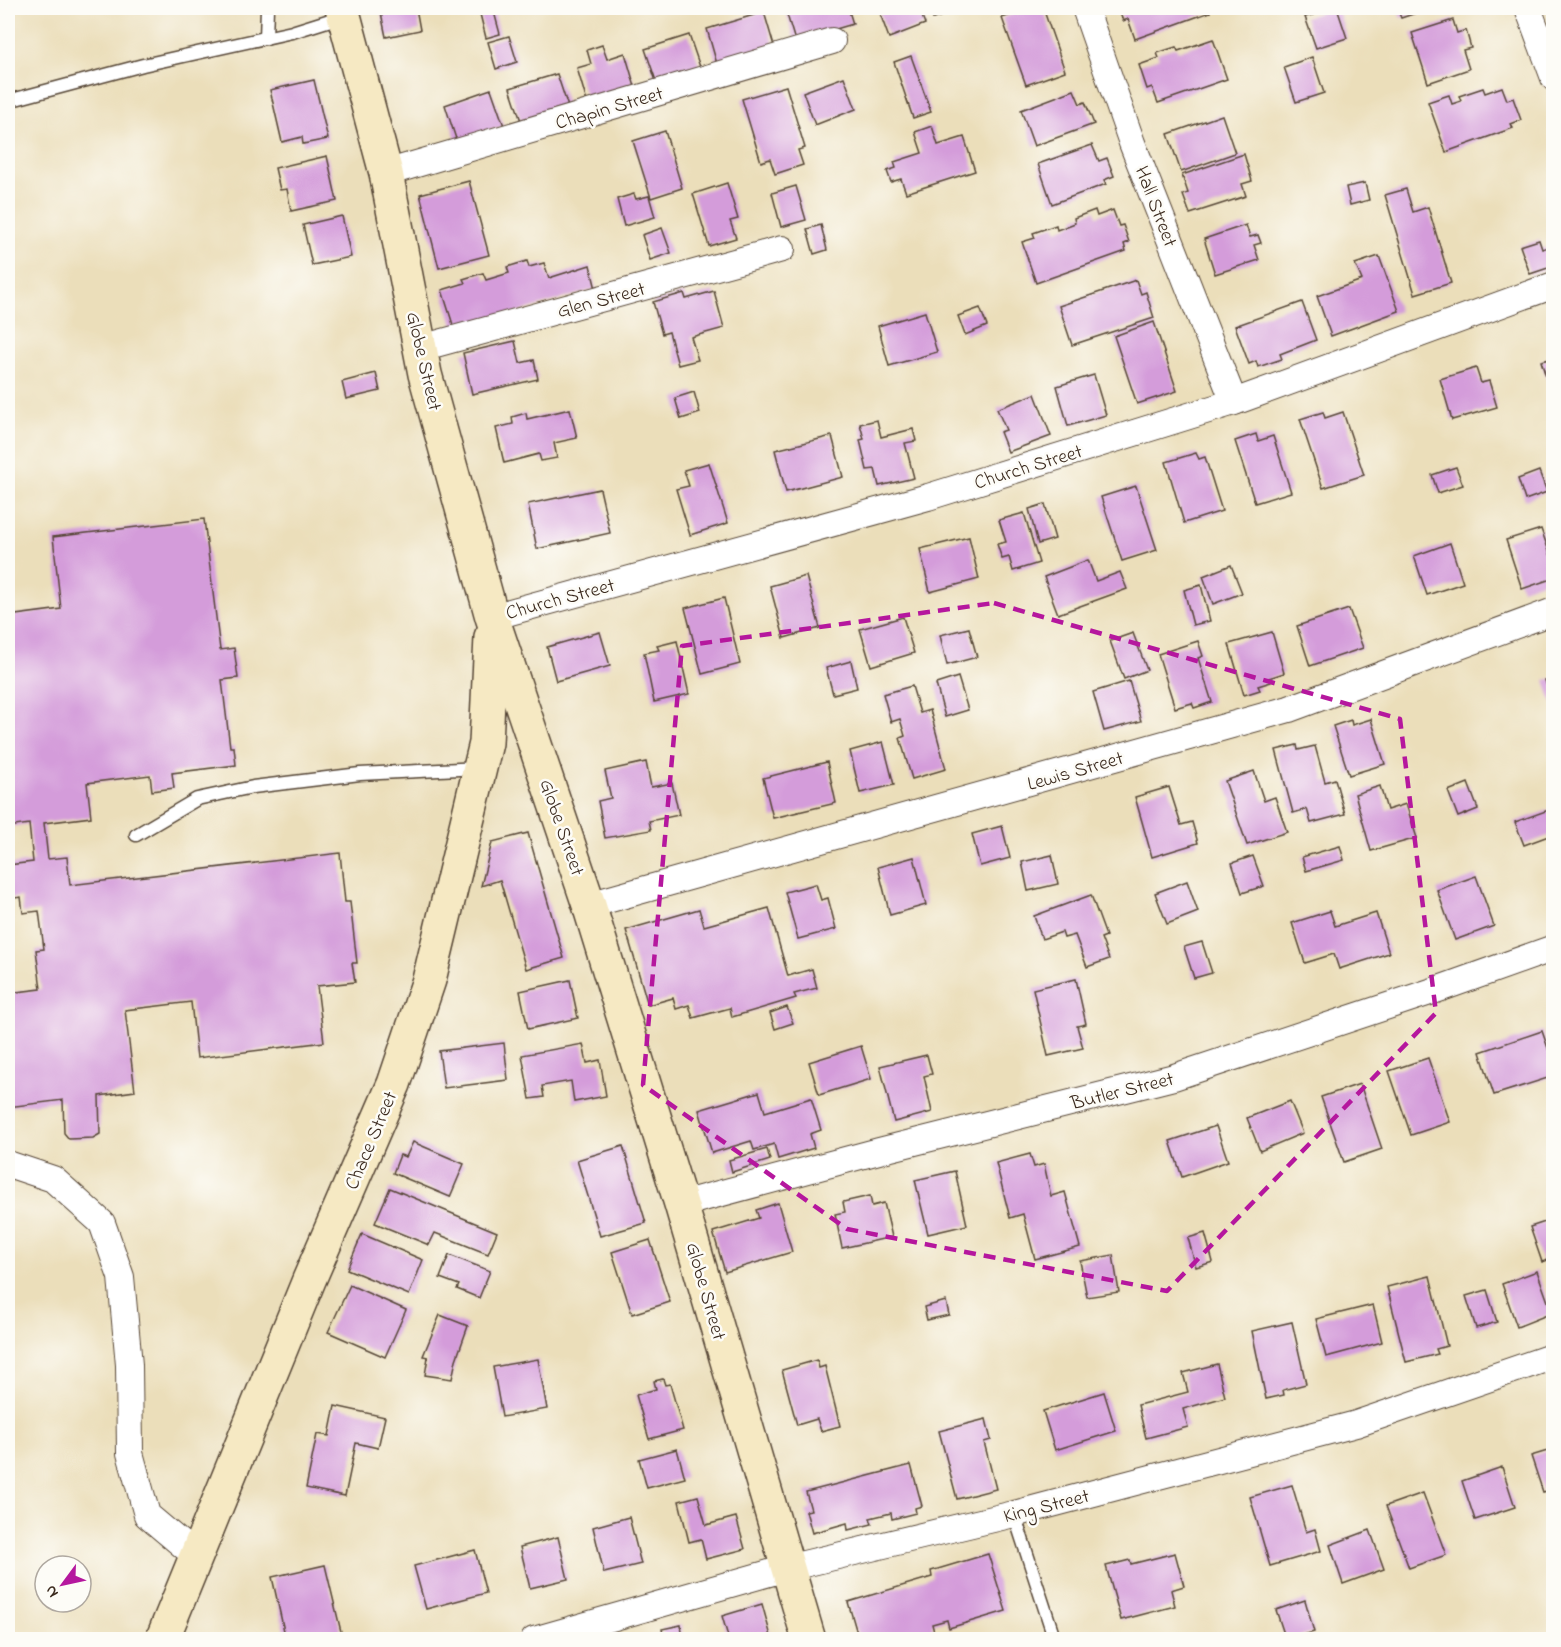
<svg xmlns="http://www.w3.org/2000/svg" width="1561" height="1647" font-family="'Indie Flower',sans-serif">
<rect width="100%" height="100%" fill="#fdfcf7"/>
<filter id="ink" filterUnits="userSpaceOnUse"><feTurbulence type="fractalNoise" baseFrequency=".0167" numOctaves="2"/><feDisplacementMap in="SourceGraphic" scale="12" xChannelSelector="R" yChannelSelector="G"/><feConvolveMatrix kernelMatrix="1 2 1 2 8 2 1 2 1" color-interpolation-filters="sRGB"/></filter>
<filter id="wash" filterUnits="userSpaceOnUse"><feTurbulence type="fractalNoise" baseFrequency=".008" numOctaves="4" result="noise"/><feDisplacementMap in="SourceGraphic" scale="24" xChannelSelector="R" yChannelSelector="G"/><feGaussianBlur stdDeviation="1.35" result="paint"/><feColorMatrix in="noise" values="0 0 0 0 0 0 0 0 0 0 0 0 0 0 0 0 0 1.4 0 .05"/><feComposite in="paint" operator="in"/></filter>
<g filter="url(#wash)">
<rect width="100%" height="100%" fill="#ebdeba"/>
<g id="blocks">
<g fill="#d49cda">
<path d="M380 8H416L420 30 386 37Z"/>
<path d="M489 8H493L500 34 486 38 479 10Z"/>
<path d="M785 8H848L853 24 795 41Z"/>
<path d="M878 8H919L925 24 889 38Z"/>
<path d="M929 8H965L933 19Z"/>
<path d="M1031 8H1043L1065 71 1026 85 1002 18Z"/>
<path d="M1118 8H1208L1210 12 1135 39 1128 19 1123 21Z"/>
<path d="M1337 8 1347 38 1316 48 1305 17Z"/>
<path d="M1397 8H1431L1401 18Z"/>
<path d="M764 12 774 46 717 64 707 29Z"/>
<path d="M1453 20 1457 33 1466 30 1471 48 1463 50 1469 69 1428 83 1412 33Z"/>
<path d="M689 35 700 67 656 81 645 49Z"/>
<path d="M509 36 517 62 496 69 488 42Z"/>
<path d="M1213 39 1227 79 1158 103 1152 87 1147 89 1139 65 1159 58 1157 53 1176 47 1178 51Z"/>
<path d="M602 45 607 59 625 53 635 87 587 102 577 68 591 64 587 50Z"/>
<path d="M911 56 931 112 913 118 894 62Z"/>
<path d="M1312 57 1324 93 1296 102 1284 67Z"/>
<path d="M557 74 568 107 521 121 510 88Z"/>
<path d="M844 77 856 109 815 125 803 92Z"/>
<path d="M314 80 328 139 303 144 302 137 282 142 270 90Z"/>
<path d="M786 86 805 148 798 150 803 165 775 174 770 159 761 162 742 99Z"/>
<path d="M1502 87 1507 100 1513 98 1521 120 1511 124 1513 128 1446 152 1428 102 1449 95 1452 104 1461 101 1459 96 1483 88 1485 93Z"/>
<path d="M491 89 504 126 457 142 445 105Z"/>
<path d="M1074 90 1080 104 1085 102 1094 124 1034 146 1021 110Z"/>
<path d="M1222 115 1235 153 1181 172 1168 134Z"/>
<path d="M932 126 938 145 964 137 975 171 906 193 901 179 891 182 887 171 896 168 894 162 922 153 915 132Z"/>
<path d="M665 131 682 188 651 198 633 141Z"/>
<path d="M1092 145 1099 161 1107 158 1114 176 1104 180 1106 184 1052 204 1038 164Z"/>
<path d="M1244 154 1252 181 1242 184 1246 196 1190 214 1183 195 1188 193 1182 175Z"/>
<path d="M327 156 337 201 291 211 287 189 280 190 275 168Z"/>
<path d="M469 181 489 255 439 268 420 194Z"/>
<path d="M727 183 738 219 730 221 736 238 709 246 693 194Z"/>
<path d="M1365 183 1369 200 1350 205 1346 187Z"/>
<path d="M796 186 806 220 781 227 772 193Z"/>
<path d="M1406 189 1413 212 1428 207 1451 283 1415 294 1385 195Z"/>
<path d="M634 194 636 199 649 196 655 217 624 226 617 199Z"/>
<path d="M1095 210 1097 216 1113 210 1119 226 1123 225 1129 242 1124 244 1126 251 1036 283 1022 242 1035 238 1033 233 1056 225 1057 230 1075 223 1074 218Z"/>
<path d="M342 216 351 257 312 265 303 225Z"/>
<path d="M821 225 827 250 814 254 807 229Z"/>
<path d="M1246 225 1250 237 1258 235 1261 243 1254 245 1259 260 1215 274 1204 239Z"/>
<path d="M662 228 671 253 650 260 642 235Z"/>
<path d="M1539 240 1542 249 1554 245V266L1530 274 1520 246Z"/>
<path d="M1379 256 1399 311 1331 336 1317 296 1362 280 1355 264Z"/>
<path d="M527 261 529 267 544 263 549 278 590 265 596 289 455 331 442 290 465 283 463 279 483 273 486 280 509 273 507 267Z"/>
<path d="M1136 280 1141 294 1146 292 1154 318 1072 345 1059 306Z"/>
<path d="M714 291 724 328 691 337 698 360 678 365 669 332 662 334 653 302 684 293 686 299Z"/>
<path d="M1302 302 1316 340 1280 354 1282 359 1258 367 1256 361 1249 364 1235 326Z"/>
<path d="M980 308 987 326 965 335 958 316Z"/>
<path d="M925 312 937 352 889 366 878 326Z"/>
<path d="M1154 322 1177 391 1137 404 1114 336Z"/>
<path d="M515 341 520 363 534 360 538 379 472 394 463 353Z"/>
<path d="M1554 358V399H1553L1541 361Z"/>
<path d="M1476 368 1481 383 1489 381 1497 407 1452 420 1440 379Z"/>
<path d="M376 373 380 391 346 399 342 382Z"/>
<path d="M1094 375 1106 415 1068 426 1057 386Z"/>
<path d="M694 392 700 413 681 419 675 398Z"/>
<path d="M1035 394 1051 436 1008 452 1000 432 1006 430 997 409Z"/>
<path d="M570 409 577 438 554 443 557 458 541 461 539 454 504 463 496 428 513 424 512 417 526 413 527 419Z"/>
<path d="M1323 412 1325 418 1343 412 1364 475 1323 488 1300 419Z"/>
<path d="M877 420 881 437 913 429 916 441 905 443 914 478 879 486 875 469 867 470 860 440 864 439 860 424Z"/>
<path d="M1256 434 1258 441 1273 436 1291 492 1255 503 1235 441Z"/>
<path d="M832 436 843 477 786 492 775 450Z"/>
<path d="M1196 453 1199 459 1205 457 1222 511 1184 523 1166 462Z"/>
<path d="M709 463 728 523 690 535 676 489 689 486 684 470Z"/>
<path d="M1456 467 1463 485 1438 493 1432 475Z"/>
<path d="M1539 471 1547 492 1525 500 1518 479Z"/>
<path d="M1136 486 1157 550 1122 561 1101 497Z"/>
<path d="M600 489 610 533 537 549 528 504Z"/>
<path d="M1045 504 1055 539 1038 544 1029 509Z"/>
<path d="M1024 513 1039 563 1013 571 1009 557 1002 559 997 544 1006 542 999 520Z"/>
<path d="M204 519 220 650 234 648 238 678 222 680 230 747H234L236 765 172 773 174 788 152 791 150 775 87 783 91 817 44 823 48 859 67 857 70 885 340 853 345 902H350L357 963H352L355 982 317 986 324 1042 197 1058 191 1002 125 1010 135 1091 99 1096 100 1134 93 1138 69 1139 64 1133 63 1100 8 1107V993L41 989 36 950 44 949 39 911 23 913 21 897 8 899V865L33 862 29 824 8 827V616L61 609 53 537Z"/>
<path d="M1541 529 1554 565V578L1522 589 1506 540Z"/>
<path d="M969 537 979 579 930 592 920 549Z"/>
<path d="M1450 543 1463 583 1427 595 1414 556Z"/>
<path d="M1088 560 1096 581 1120 572 1127 589 1058 614 1044 577Z"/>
<path d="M1231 565 1242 593 1213 604 1203 576Z"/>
<path d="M806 576 820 628 784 638 770 586Z"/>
<path d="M1201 585 1210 621 1193 625 1184 590Z"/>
<path d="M724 598 740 664 702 674 685 608Z"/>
<path d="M1349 609 1363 648 1310 666 1297 626Z"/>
<path d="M903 617 914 653 871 666 860 629Z"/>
<path d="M969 628 977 657 947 665 940 635Z"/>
<path d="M600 632 610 666 556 681 547 647Z"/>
<path d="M1272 632 1284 673 1269 678 1271 682 1258 686 1260 690 1244 695 1229 644Z"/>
<path d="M1133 633 1147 670 1124 679 1110 641Z"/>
<path d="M677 641 689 694 654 702 644 653 659 650 657 646Z"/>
<path d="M1198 641 1203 656 1198 658 1212 702 1194 708 1192 703 1175 708 1158 654Z"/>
<path d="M851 661 857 688 833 694 826 668Z"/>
<path d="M958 677 968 710 945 717 936 684Z"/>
<path d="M1554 678V705H1553L1545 680Z"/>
<path d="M1129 681 1141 721 1104 731 1093 692Z"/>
<path d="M912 686 920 713 930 710 946 769 912 779 900 738 905 736 900 719 891 722 883 694Z"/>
<path d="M1371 719 1385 764 1349 775 1333 726 1351 720 1352 725Z"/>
<path d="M883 742 894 785 860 793 850 751Z"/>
<path d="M1297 745 1298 750 1315 746 1325 782 1335 779 1345 814 1311 823 1307 809 1293 813 1276 750Z"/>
<path d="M646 762 651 787 672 783 679 815 649 821 651 830 605 838 598 801 611 798 605 771Z"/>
<path d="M827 762 836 803 773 818 763 778Z"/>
<path d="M1254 771 1264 801 1275 797 1287 832 1247 845 1225 781Z"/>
<path d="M1468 783 1478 809 1458 817 1448 791Z"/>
<path d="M1380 786 1387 810 1406 804 1417 838 1371 851 1355 794Z"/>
<path d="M1169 787 1181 825 1192 822 1198 843 1152 857 1135 797Z"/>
<path d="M1554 808V834L1524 845 1515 822Z"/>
<path d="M1002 826 1010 858 980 866 972 834Z"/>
<path d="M528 833 564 958 526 969 500 880 481 886 492 842Z"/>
<path d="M1340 846 1344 860 1306 871 1302 857Z"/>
<path d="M1052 855 1058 884 1028 891 1022 862Z"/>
<path d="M1253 856 1264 886 1242 893 1232 863Z"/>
<path d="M914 857 926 905 890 915 878 867Z"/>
<path d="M1476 876 1494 926 1455 940 1437 890Z"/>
<path d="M1187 881 1198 912 1167 924 1155 893Z"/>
<path d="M816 884 821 900 828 898 836 929 798 939 785 892Z"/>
<path d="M1091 895 1106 936 1101 938 1109 959 1087 967 1075 935 1064 938 1062 932 1042 939 1034 916Z"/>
<path d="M769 908 788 976 812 969 817 988 794 994 796 998 732 1017 730 1008 693 1018 689 1005 676 1009 673 998 648 1005 626 930 699 909 704 926Z"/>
<path d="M1330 911 1335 926 1376 913 1389 953 1339 969 1334 954 1305 963 1292 923Z"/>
<path d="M1202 942 1212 973 1194 978 1184 947Z"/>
<path d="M1076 979 1086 1024 1077 1026 1083 1048 1048 1056 1033 989Z"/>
<path d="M570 980 578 1018 528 1029 520 991Z"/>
<path d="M787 1007 793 1023 775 1029 770 1013Z"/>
<path d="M1542 1031 1549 1051 1554 1049V1057L1551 1058 1554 1076 1494 1095 1480 1052Z"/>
<path d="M504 1043 508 1080 444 1088 439 1051Z"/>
<path d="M583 1044 587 1063 600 1060 606 1096 574 1102 571 1081 542 1086 544 1097 530 1099 522 1055Z"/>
<path d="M861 1046 871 1079 819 1095 809 1062Z"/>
<path d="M927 1055 932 1074 924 1076 932 1112 894 1122 880 1066Z"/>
<path d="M1428 1058 1450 1122 1411 1135 1389 1071Z"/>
<path d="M1360 1084 1382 1149 1344 1162 1321 1097Z"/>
<path d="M759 1092 765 1112 811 1098 821 1130 810 1134 814 1148 778 1159 774 1144 754 1150 751 1141 712 1153 699 1110Z"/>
<path d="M1290 1101 1303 1133 1260 1151 1247 1118Z"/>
<path d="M1216 1126 1228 1161 1182 1177 1170 1141Z"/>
<path d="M413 1142 464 1164 450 1197 393 1173 400 1155 406 1157Z"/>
<path d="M623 1146 646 1223 600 1236 577 1160Z"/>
<path d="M767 1149 770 1160 732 1172 729 1160Z"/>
<path d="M1030 1154 1034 1167 1044 1164 1051 1196 1065 1192 1080 1247 1035 1259 1023 1214 1010 1218 996 1163Z"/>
<path d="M955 1171 967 1225 928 1234 915 1180Z"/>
<path d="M390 1188 497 1232 488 1254 435 1233 429 1245 375 1223Z"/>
<path d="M870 1196 872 1206 884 1203 892 1237 842 1248 835 1214 845 1212 843 1202Z"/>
<path d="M778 1203 792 1252 725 1272 713 1232 759 1218 756 1210Z"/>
<path d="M1554 1219V1258L1542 1262 1530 1227Z"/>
<path d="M1205 1233 1213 1262 1196 1267 1188 1238Z"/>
<path d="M362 1234 423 1260 409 1295 347 1269Z"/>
<path d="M650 1240 670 1302 632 1314 612 1252Z"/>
<path d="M449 1255 490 1271 479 1298 457 1289 459 1285 440 1278Z"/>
<path d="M1113 1255 1119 1292 1087 1297 1080 1261Z"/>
<path d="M1537 1271 1552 1313 1517 1327 1502 1284Z"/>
<path d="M1430 1276 1447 1346 1436 1349 1438 1354 1406 1362 1387 1287Z"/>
<path d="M350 1285 406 1310 385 1357 328 1332Z"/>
<path d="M1487 1290 1497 1322 1476 1328 1466 1296Z"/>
<path d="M946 1301 949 1315 927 1320 924 1307Z"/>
<path d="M1373 1305 1382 1342 1326 1357 1316 1319Z"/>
<path d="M440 1315 468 1326 456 1360 452 1379 425 1375 428 1357 423 1356Z"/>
<path d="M1292 1322 1306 1384 1283 1390 1284 1395 1266 1399 1252 1331Z"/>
<path d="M538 1359 547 1409 502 1417 493 1367Z"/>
<path d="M817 1360 819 1368 825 1366 840 1426 821 1431 817 1419 797 1425 782 1370Z"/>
<path d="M1217 1364 1225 1397 1183 1409 1188 1427 1146 1438 1138 1405 1188 1392 1183 1373Z"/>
<path d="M663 1379 665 1385 670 1384 683 1430 649 1439 636 1395 656 1389 654 1381Z"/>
<path d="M1104 1392 1116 1431 1055 1450 1043 1411Z"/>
<path d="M335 1406 385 1417 378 1448 356 1443 345 1496 306 1488 317 1434 329 1436Z"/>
<path d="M986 1419 991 1440 984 1442 996 1489 957 1499 939 1431Z"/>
<path d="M677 1449 685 1478 647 1488 639 1459Z"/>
<path d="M1554 1449V1489L1543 1492 1531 1456Z"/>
<path d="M911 1465 922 1506 915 1508 916 1513 892 1519 891 1513 870 1518 872 1524 848 1530 847 1523 812 1533 806 1511 811 1510 806 1492Z"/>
<path d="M1502 1467 1515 1507 1475 1520 1462 1481Z"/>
<path d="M1292 1485 1306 1532 1315 1529 1321 1551 1270 1566 1250 1497Z"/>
<path d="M1423 1493 1446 1555 1409 1568 1386 1506Z"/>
<path d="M698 1496 706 1525 736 1517 745 1549 706 1559 701 1539 689 1542 679 1501Z"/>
<path d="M629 1517 641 1564 604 1573 593 1527Z"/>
<path d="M1370 1530 1384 1569 1343 1584 1330 1545Z"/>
<path d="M558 1537 568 1579 530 1588 520 1547Z"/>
<path d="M475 1550 486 1593 426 1609 414 1566Z"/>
<path d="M1175 1553 1184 1586 1171 1590 1175 1606 1121 1620 1106 1566 1130 1560 1131 1564Z"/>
<path d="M988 1554 1006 1611 949 1628 947 1620 932 1624 936 1640H859L848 1602 932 1577 931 1571Z"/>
<path d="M325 1565 343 1640H286L272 1577Z"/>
<path d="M1305 1600 1314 1632 1286 1640 1276 1610Z"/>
<path d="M762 1604 772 1640H729L722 1616Z"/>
<path d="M681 1625 683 1640H639L663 1634 662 1629Z"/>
</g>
</g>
</g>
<g filter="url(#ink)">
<use href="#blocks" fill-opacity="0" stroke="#554535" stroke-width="1.5"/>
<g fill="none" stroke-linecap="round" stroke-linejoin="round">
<g stroke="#554535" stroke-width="15">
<g id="lane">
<path d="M266 38 267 8"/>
<path d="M8 101 143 65 292 32 343 16"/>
<path d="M136 835 197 799 253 787 360 774 479 768"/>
<path d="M1014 1514 1055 1640"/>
</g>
</g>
<g stroke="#554535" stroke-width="28">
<g id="street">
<path d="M1085 8 1132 143 1234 402"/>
<path d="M1528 8 1554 78"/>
<path d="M386 173 832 41"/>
<path d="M421 348 782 249"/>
<path d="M492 617 928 497 1234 402 1554 285"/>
<path d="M589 905 1289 709 1554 611"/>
<path d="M8 1164 53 1179 102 1223 121 1277 129 1365 130 1453 147 1515 197 1557"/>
<path d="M681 1204 879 1151 1174 1077 1436 990 1554 948"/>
<path d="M534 1640 787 1568 1014 1514 1356 1424 1554 1356"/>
</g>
</g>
<g stroke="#554535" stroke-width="36">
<g id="secondary">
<path d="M342 8 386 173 425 374 492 617 589 905 681 1204 809 1640"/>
<path d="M162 1640 309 1280 394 1084 429 980 486 743 491 637"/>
</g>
</g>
<use href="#lane" stroke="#fff" stroke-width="12"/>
<use href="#street" stroke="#fff" stroke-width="26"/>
<use href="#secondary" stroke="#f6e9c3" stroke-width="33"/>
</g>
</g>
<path fill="none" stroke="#b5179e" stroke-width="4.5" stroke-dasharray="12 8" stroke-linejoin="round" d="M994 603 1400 719 1436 1013 1167 1291 847 1229 643 1085 682 646Z"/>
<g text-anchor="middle" stroke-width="5" stroke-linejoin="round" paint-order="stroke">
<g font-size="20" fill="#3b2a1e" stroke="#fdfcf7">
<text transform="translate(609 107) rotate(-16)" y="7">Chapin Street</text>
<text transform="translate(1157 206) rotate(69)" y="7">Hall Street</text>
<text transform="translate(601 299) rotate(-15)" y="7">Glen Street</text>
<text transform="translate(425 361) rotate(77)" y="7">Globe Street</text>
<text transform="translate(1028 466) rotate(-17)" y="7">Church Street</text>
<text transform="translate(560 598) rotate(-15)" y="7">Church Street</text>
<text transform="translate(1075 770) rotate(-16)" y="7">Lewis Street</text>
<text transform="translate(563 827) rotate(71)" y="7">Globe Street</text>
<text transform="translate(1122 1090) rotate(-14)" y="7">Butler Street</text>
<text transform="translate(370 1140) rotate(-67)" y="7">Chace Street</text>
<text transform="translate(707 1291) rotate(74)" y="7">Globe Street</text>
<text transform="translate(1046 1505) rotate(-14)" y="7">King Street</text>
</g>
</g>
<rect width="1561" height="1647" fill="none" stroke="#fdfcf7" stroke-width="30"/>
<g transform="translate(63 1584) rotate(237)"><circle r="28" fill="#fdfcf7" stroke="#afa8a0" stroke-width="1.5"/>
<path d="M0-4.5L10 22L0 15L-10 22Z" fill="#b5179e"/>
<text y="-9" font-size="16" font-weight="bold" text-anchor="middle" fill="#3b2a1e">N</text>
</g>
</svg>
